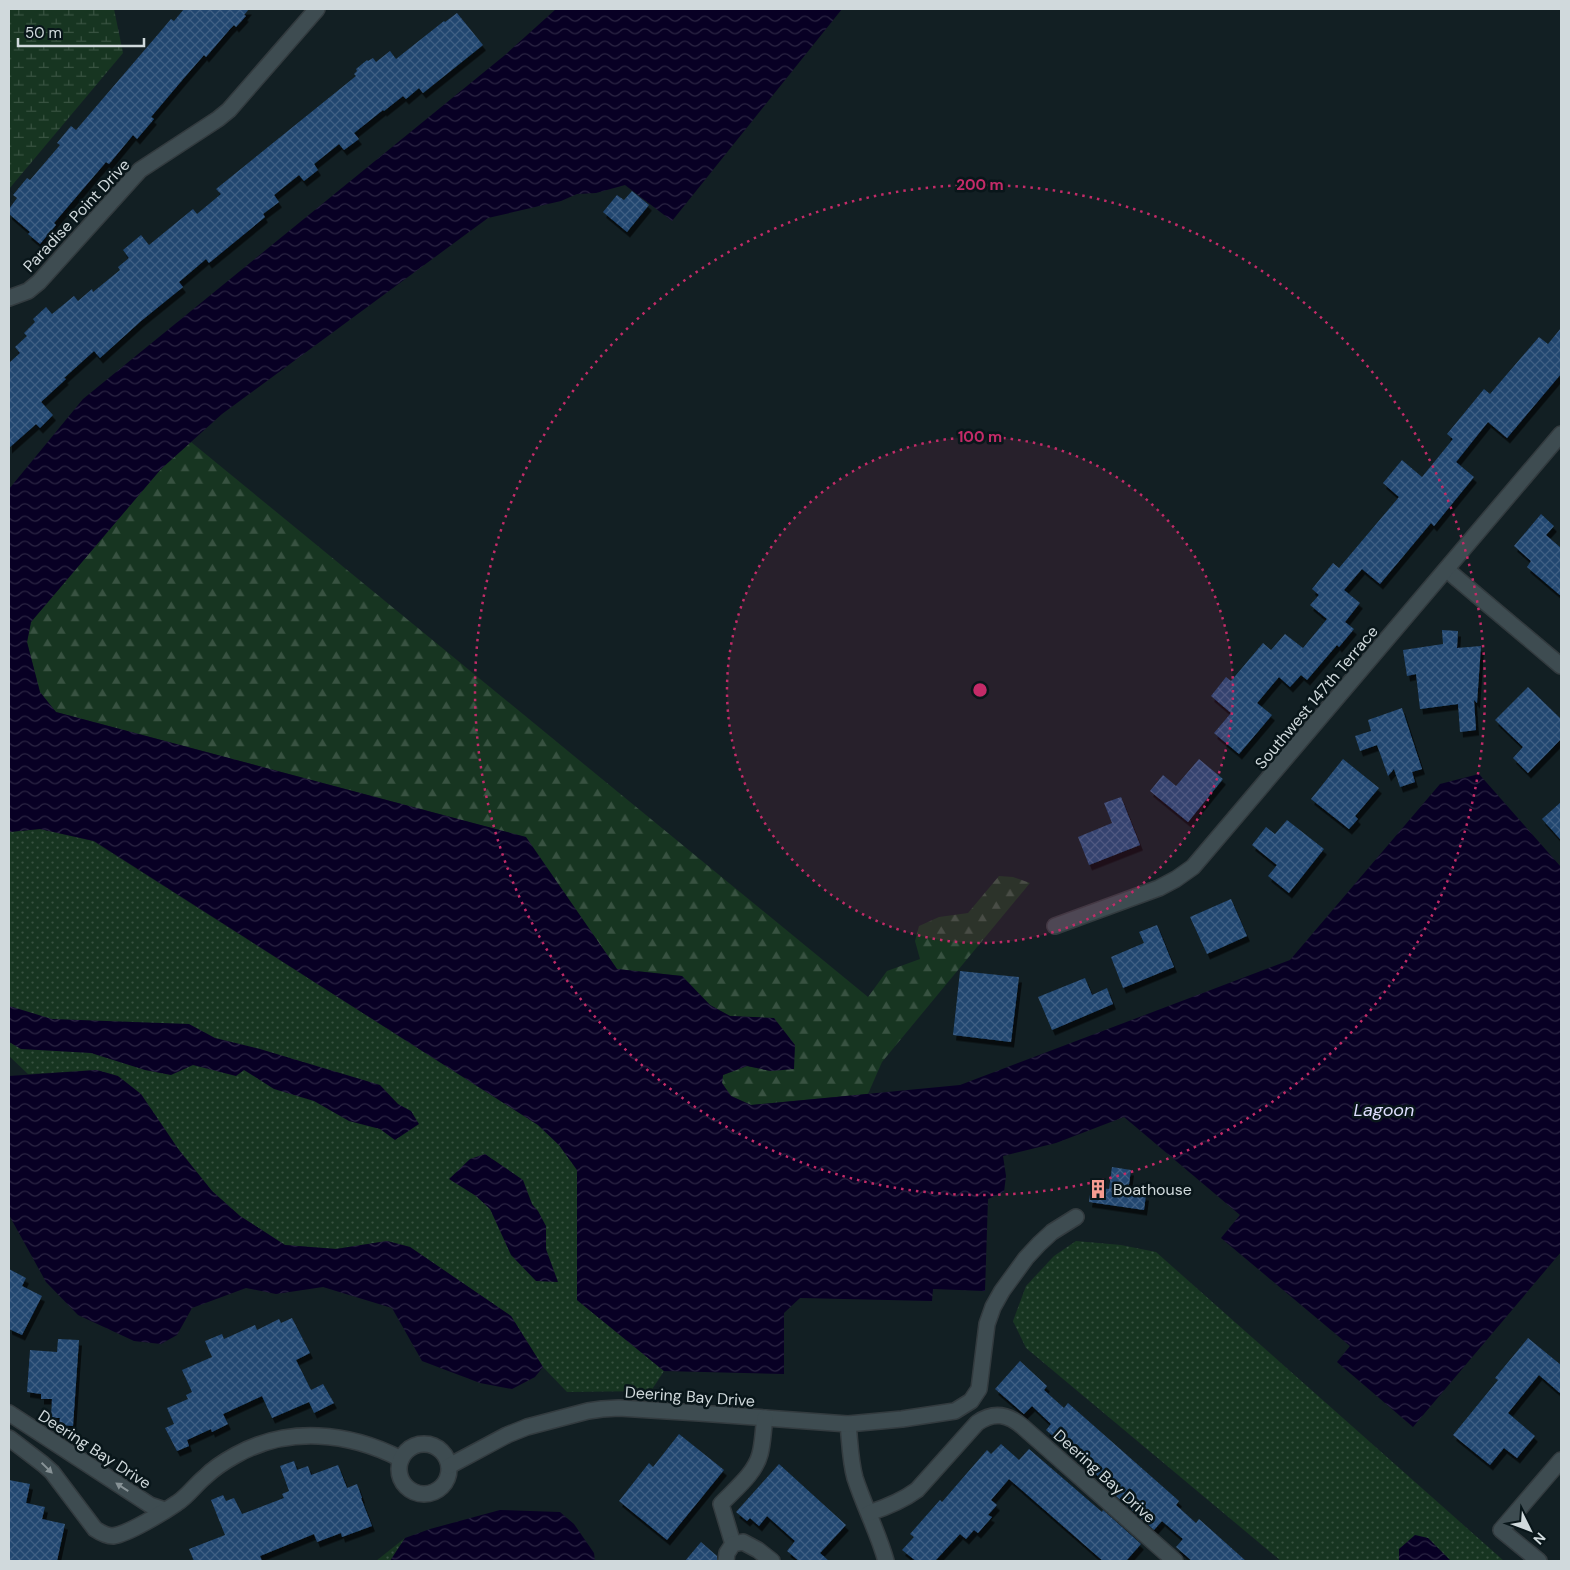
<svg xmlns="http://www.w3.org/2000/svg" width="1570" height="1570" font-family="'DM Sans',sans-serif">
<defs>
<pattern id="grass-dots" width="8" height="8" patternUnits="userSpaceOnUse" patternTransform="scale(1.25)"><rect width="8" height="8" fill="#173521"/><path d="M2 2h.1M6 6h.1" fill="none" stroke="#385241" stroke-width="1.8" stroke-linecap="round"/></pattern>
<pattern id="forest-firs" width="22" height="20" patternUnits="userSpaceOnUse" patternTransform="scale(1.25)"><rect width="22" height="20" fill="#173521"/><path d="M5 1l3.5 6h-7zM16 11l3.5 6h-7z" fill="#385241"/></pattern>
<pattern id="wetland-marsh" width="20" height="14" patternUnits="userSpaceOnUse" patternTransform="scale(1.25)"><rect width="20" height="14" fill="#173521"/><path d="M1 5h8M5 5V1M11 12h8M15 12V8" fill="none" stroke="#385241"/></pattern>
<pattern id="water-waves" width="16" height="10" patternUnits="userSpaceOnUse" patternTransform="scale(1.25)"><rect width="16" height="10" fill="#080024"/><path d="M0 5q4-4 8 0t8 0" fill="none" stroke="#2b2543"/></pattern>
<pattern id="building-cross-hatch" width="8" height="8" patternUnits="userSpaceOnUse" patternTransform="scale(1.25)"><rect width="8" height="8" fill="#214670"/><path d="M0 0l8 8M0 8l8-8" fill="none" stroke="#406084"/></pattern>
<filter id="shadow"><feDropShadow dx="3" dy="5.5" stdDeviation="0" flood-color="#0009"/></filter>
</defs>
<rect width="100%" height="100%" fill="#121f23"/>
<g fill="url(#grass-dots)">
<path d="M40 829 93 841 538 1125 559 1145 577 1170V1300L664 1371 651 1391 567 1392 543 1367 511 1316 410 1247 387 1241 336 1249 285 1245 240 1216 212 1191 179 1150 97 1070 28 1074 9 1056V832Z"/>
<path d="M1076 1241 1121 1245 1156 1252 1504 1561H1281L1026 1348 1013 1321 1026 1286 1054 1256Z"/>
<path d="M405 1538 390 1561H376Z"/>
</g>
<path fill="url(#forest-firs)" d="M191 442 868 997 887 971 920 959 915 941 919 926 939 917 968 913 999 876 1013 877 1030 883 882 1062 868 1094 751 1105 731 1096 722 1083 723 1075 747 1066 771 1071 774 1018 730 1016 710 1005 682 976 617 969 525 837 56 712 40 693 27 642 31 622 161 469Z"/>
<path fill="url(#wetland-marsh)" d="M9 9H114L123 53 9 189Z"/>
<g fill="url(#water-waves)">
<path d="M556 9H842L672 221 625 185 596 193 577 194 561 201 488 218 222 414 161 469 31 622 27 642 40 692 56 712 526 837 617 969 682 976 710 1005 730 1016 774 1018 795 1045 794 1069 771 1071 747 1066 723 1075 722 1083 731 1096 751 1105 960 1085 1290 960 1440 784 1479 774 1561 867V1252L1413 1427 1337 1362 1350 1346 1221 1238 1240 1215 1124 1117 1056 1143 1003 1156 1006 1176 1004 1192 988 1199 985 1291 933 1289 932 1301 800 1298 784 1313V1374L664 1371 577 1300V1170L559 1145 538 1125 94 841 40 829 9 832V489L83 399 505 55Z"/>
<path d="M9 1006 52 1019 189 1024 215 1038 260 1049 380 1085 398 1104 411 1111 419 1124 395 1140 380 1129 349 1121 314 1101 274 1089 244 1070 236 1076 193 1065 171 1075 145 1070 91 1053 21 1049 9 1042Z"/>
<path d="M97 1070 118 1076 141 1094 179 1150 212 1191 240 1216 285 1245 336 1249 387 1241 410 1247 511 1316 543 1367 535 1377 512 1389 480 1383 422 1361 392 1308 323 1287 276 1294 246 1288 192 1308 177 1335 161 1344 134 1341 78 1315 46 1282 9 1215V1076Z"/>
<path d="M485 1154 523 1180 532 1204 538 1211 546 1226V1249L558 1282 536 1281 511 1255 490 1209 476 1196 449 1179 470 1159Z"/>
<path d="M500 1510 560 1512 574 1524 594 1553 595 1561H390L405 1538 430 1529Z"/>
<path d="M1415 1535 1428 1538 1451 1561H1399V1549Z"/>
</g>
<g fill="url(#building-cross-hatch)" filter="url(#shadow)">
<path d="M184 9H249L244 15 246 16 236 27 234 25 230 29 206 57 204 55 184 78 151 117 154 119 137 139 133 135 109 164 106 162 54 223 56 225 40 244 28 234 30 232 9 214V209L17 198 13 195 27 178 30 180 60 145 57 143 71 126 76 130 160 32 171 19 174 21Z"/>
<path d="M457 13 483 45 423 93 419 88 406 99 403 96 384 111 383 110 354 133 359 139 344 150 339 144 314 164 318 170 304 181 299 175 274 195 279 202 263 214 265 217 209 263 206 259 179 282 183 287 141 321 100 358 94 351 64 378 66 379 41 402 53 415 40 428 36 424 9 448V363L20 353 15 347 27 336 24 333 35 322 33 319 46 307 52 314 74 296 78 301 92 289 93 292 120 270 118 267 129 258 123 250 141 235 149 245 193 209 197 214 221 194 216 189 356 76 354 74 357 71 356 69 367 60 368 61 373 58 376 62 390 51 396 59 444 21 445 22Z"/>
<path d="M632 191 649 205 627 232 603 212 617 195 624 200Z"/>
<path d="M1561 328V374L1507 438 1488 422 1456 462 1474 477 1434 526 1431 523 1380 584 1362 569 1344 590 1360 603 1345 622 1354 629 1339 647 1337 645 1307 680 1301 675 1290 687 1279 677 1257 703 1272 715 1239 754 1214 733 1231 713 1211 696 1226 677 1231 681 1263 643 1271 650 1285 634 1303 648 1327 619 1310 605 1319 595 1312 589 1333 563 1339 568 1399 497 1383 483 1402 460 1422 477 1453 439 1447 434 1484 389 1490 394 1539 337 1548 344Z"/>
<path d="M1541 514 1554 526 1546 535 1561 548V596L1527 567 1531 561 1514 546Z"/>
<path d="M1442 630 1458 631 1457 648 1481 646 1477 703 1474 700 1476 730 1460 732 1458 704 1420 709 1416 674 1407 676 1403 650 1443 644Z"/>
<path d="M1528 687 1561 719V739L1528 773 1513 758 1523 747 1495 720Z"/>
<path d="M1402 708 1422 769 1412 772 1415 782 1400 787 1394 769 1388 776 1377 745 1360 751 1355 736 1371 731 1368 720Z"/>
<path d="M1199 759 1223 779 1188 822 1150 791 1163 775 1176 786Z"/>
<path d="M1343 759 1379 788 1355 816 1358 819 1349 829 1311 799Z"/>
<path d="M1121 797 1140 845 1089 865 1078 837 1112 823 1104 803Z"/>
<path d="M1561 802V840L1542 819Z"/>
<path d="M1287 820 1324 849 1289 893 1268 876 1277 865 1252 845 1266 827 1275 834Z"/>
<path d="M1231 899 1247 936 1207 954 1190 917Z"/>
<path d="M1157 925 1174 967 1123 988 1111 957 1144 943 1139 932Z"/>
<path d="M960 971 1019 977 1011 1042 953 1035Z"/>
<path d="M1085 978 1092 995 1107 988 1113 1004 1052 1030 1038 997Z"/>
<path d="M1112 1167 1131 1170 1128 1192 1146 1195 1144 1210 1089 1202 1091 1187 1109 1189Z"/>
<path d="M9 1269 26 1278 22 1286 42 1296 22 1335 9 1329Z"/>
<path d="M292 1318 310 1353 296 1360 311 1390 323 1384 334 1403 314 1413 309 1402 272 1418 262 1396 223 1414 228 1424 212 1432 211 1429 187 1440 189 1446 177 1451 165 1428 174 1424 167 1408 188 1399 186 1395 192 1392 182 1370 212 1357 205 1341 222 1334 224 1339 255 1325 257 1330 279 1319 281 1323Z"/>
<path d="M1528 1338 1561 1365V1394L1539 1375 1508 1413 1535 1436 1517 1458 1504 1448 1490 1465 1453 1435 1498 1380 1495 1378Z"/>
<path d="M58 1339 79 1340 73 1426 59 1425 60 1418H51L52 1399H41V1394L27 1392 30 1350 57 1352Z"/>
<path d="M1020 1361 1047 1386 1044 1390 1064 1408 1068 1403 1179 1501 1176 1505 1196 1523 1199 1519 1246 1561H1192L1176 1547 1183 1539 1162 1521 1154 1530 1116 1496 1118 1494 1046 1430 1051 1424 1032 1406 1024 1414 995 1389Z"/>
<path d="M679 1434 724 1470 667 1540 619 1501 649 1463 653 1467Z"/>
<path d="M1001 1444 1019 1460 1029 1449 1102 1512 1103 1510 1141 1544 1126 1561H1103L1009 1479 991 1500 997 1505 988 1515 992 1517 978 1533 974 1530 966 1539 960 1534 935 1561H916L902 1550 914 1537 910 1534 940 1500 942 1502 987 1450 991 1454Z"/>
<path d="M294 1461 297 1470 308 1466 311 1475 338 1465 347 1488 357 1484 362 1498H361L372 1526 342 1537 341 1533 317 1542 314 1534 260 1556 262 1561H194L189 1549 225 1535 211 1500 223 1495 226 1501 234 1498 242 1514 284 1498 282 1494 289 1491 280 1466Z"/>
<path d="M779 1464 846 1525 820 1553 829 1561H799L787 1551 795 1541 767 1516 759 1526 750 1518 747 1521 736 1512Z"/>
<path d="M9 1480 30 1484 26 1503 45 1507 42 1519 65 1524 57 1561H9Z"/>
<path d="M701 1542 717 1556V1561H685Z"/>
</g>
<g fill="none" stroke-linecap="round" stroke-linejoin="round">
<g stroke="#333b3f" stroke-width="18">
<g id="minor">
<path d="M9 298 28 291 39 282 140 170 218 119 229 110 317 9"/>
<path d="M1447 570 1561 666"/>
<path d="M1055 926 1159 888 1176 879 1193 867 1561 434"/>
<path d="M9 1413 150 1505 165 1510"/>
<path d="M848 1424C850 1442 850 1460 855 1478 864 1506 878 1532 886 1561"/>
<path d="M9 1438 43 1464 52 1472 95 1529C101 1533 106 1536 113 1536 128 1534 164 1512 177 1503 188 1496 195 1485 205 1477 214 1468 225 1461 236 1455 288 1426 349 1432 401 1459"/>
<circle cx="424" cy="1469" r="25"/>
<path d="M449 1466 507 1435 527 1427 588 1411 602 1409 619 1408 699 1413 848 1424 902 1419 955 1411 971 1401 979 1389 987 1324 993 1307 1002 1291 1026 1258 1039 1244 1052 1232 1076 1217"/>
<path d="M869 1513C887 1507 902 1501 917 1490L977 1423C994 1411 1008 1414 1023 1427L1175 1561"/>
<path d="M733 1544 721 1504C734 1490 755 1474 760 1454 763 1443 763 1430 765 1418"/>
<path d="M726 1561 727 1553 733 1544 743 1542 758 1550 772 1561"/>
<path d="M1539 1561 1501 1530 1561 1460"/>
</g>
</g>
<use href="#minor" stroke="#3e4c51" stroke-width="15"/>
</g>
<defs><path id="oneway-solid" d="M-6-.8H1V-3.2L6.5 0L1 3.2V.8H-6Z" transform="scale(1.25)"/></defs>
<g fill="#879296">
<use href="#oneway-solid" transform="translate(47 1468) rotate(44)"/>
<use href="#oneway-solid" transform="translate(122 1487) rotate(-147)"/>
</g>
<circle cx="980" cy="690" r="253" fill="#c32b68" fill-opacity=".12"/>
<g fill="none" stroke="#c32b68" stroke-width="2.5" stroke-dasharray="2.5 5">
<circle cx="980" cy="690" r="253"/>
<circle cx="980" cy="690" r="505"/>
</g>
<defs>
<g id="building-bare" transform="scale(1.5)"><path d="M-4-6H4V6H1V3H-1V6H-4ZM-2.5-4.3h1.7v1.8h-1.7ZM.8-4.3h1.7v1.8H.8ZM-2.5-1h1.7V.8h-1.7ZM.8-1h1.7V.8H.8Z" fill="#f59c91" stroke="#09161a" stroke-width="2.5" paint-order="stroke"/></g>
</defs>
<g fill-rule="evenodd">
<use href="#building-bare" x="1098" y="1189"/>
</g>
<g text-anchor="middle" stroke-width="5" stroke-linejoin="round" paint-order="stroke">
<g font-size="16" fill="#d0d9dc" stroke="#09161a">
<text transform="translate(76 215) rotate(-47)" y="6">Paradise Point Drive</text>
<text transform="translate(1316 697) rotate(-50)" y="6">Southwest 147th Terrace</text>
<text transform="translate(690 1396) rotate(4)" y="6">Deering Bay Drive</text>
<text transform="translate(95 1449) rotate(33)" y="6">Deering Bay Drive</text>
<text transform="translate(1105 1476) rotate(42)" y="6">Deering Bay Drive</text>
</g>
<g font-size="16" fill="#d0d9dc" stroke="#09161a" text-anchor="start">
<text x="1113" y="1195">Boathouse</text>
</g>
<g font-size="18" font-style="italic" fill="#deddfe" stroke="#09161a">
<text x="1384" y="1116">Lagoon</text>
</g>
</g>
<circle cx="980" cy="690" r="8" fill="#c32b68" stroke="#09161a" stroke-width="2.5"/>
<g font-size="15" text-anchor="middle" font-weight="bold" fill="#c32b68" stroke="#09161a" stroke-width="5" stroke-linejoin="round" paint-order="stroke">
<text x="980" y="190">200 m</text>
<text x="980" y="442">100 m</text>
</g>
<rect width="1570" height="1570" fill="none" stroke="#d0d9dc" stroke-width="20"/>
<g transform="translate(1530 1530) rotate(132)" stroke="#09161a" stroke-width="4" paint-order="stroke">
<path d="M0-4L9 19L0 12L-9 19Z" fill="#d0d9dc"/>
<text y="-8" font-size="14" font-weight="bold" text-anchor="middle" fill="#d0d9dc">N</text>
</g>
<path d="M18 38v8h126v-8" fill="none" stroke="#d0d9dc" stroke-width="2.5"/>
<text x="25" y="38" font-size="15" fill="#d0d9dc" stroke="#09161a" stroke-width="4" paint-order="stroke">50 m</text>
</svg>
